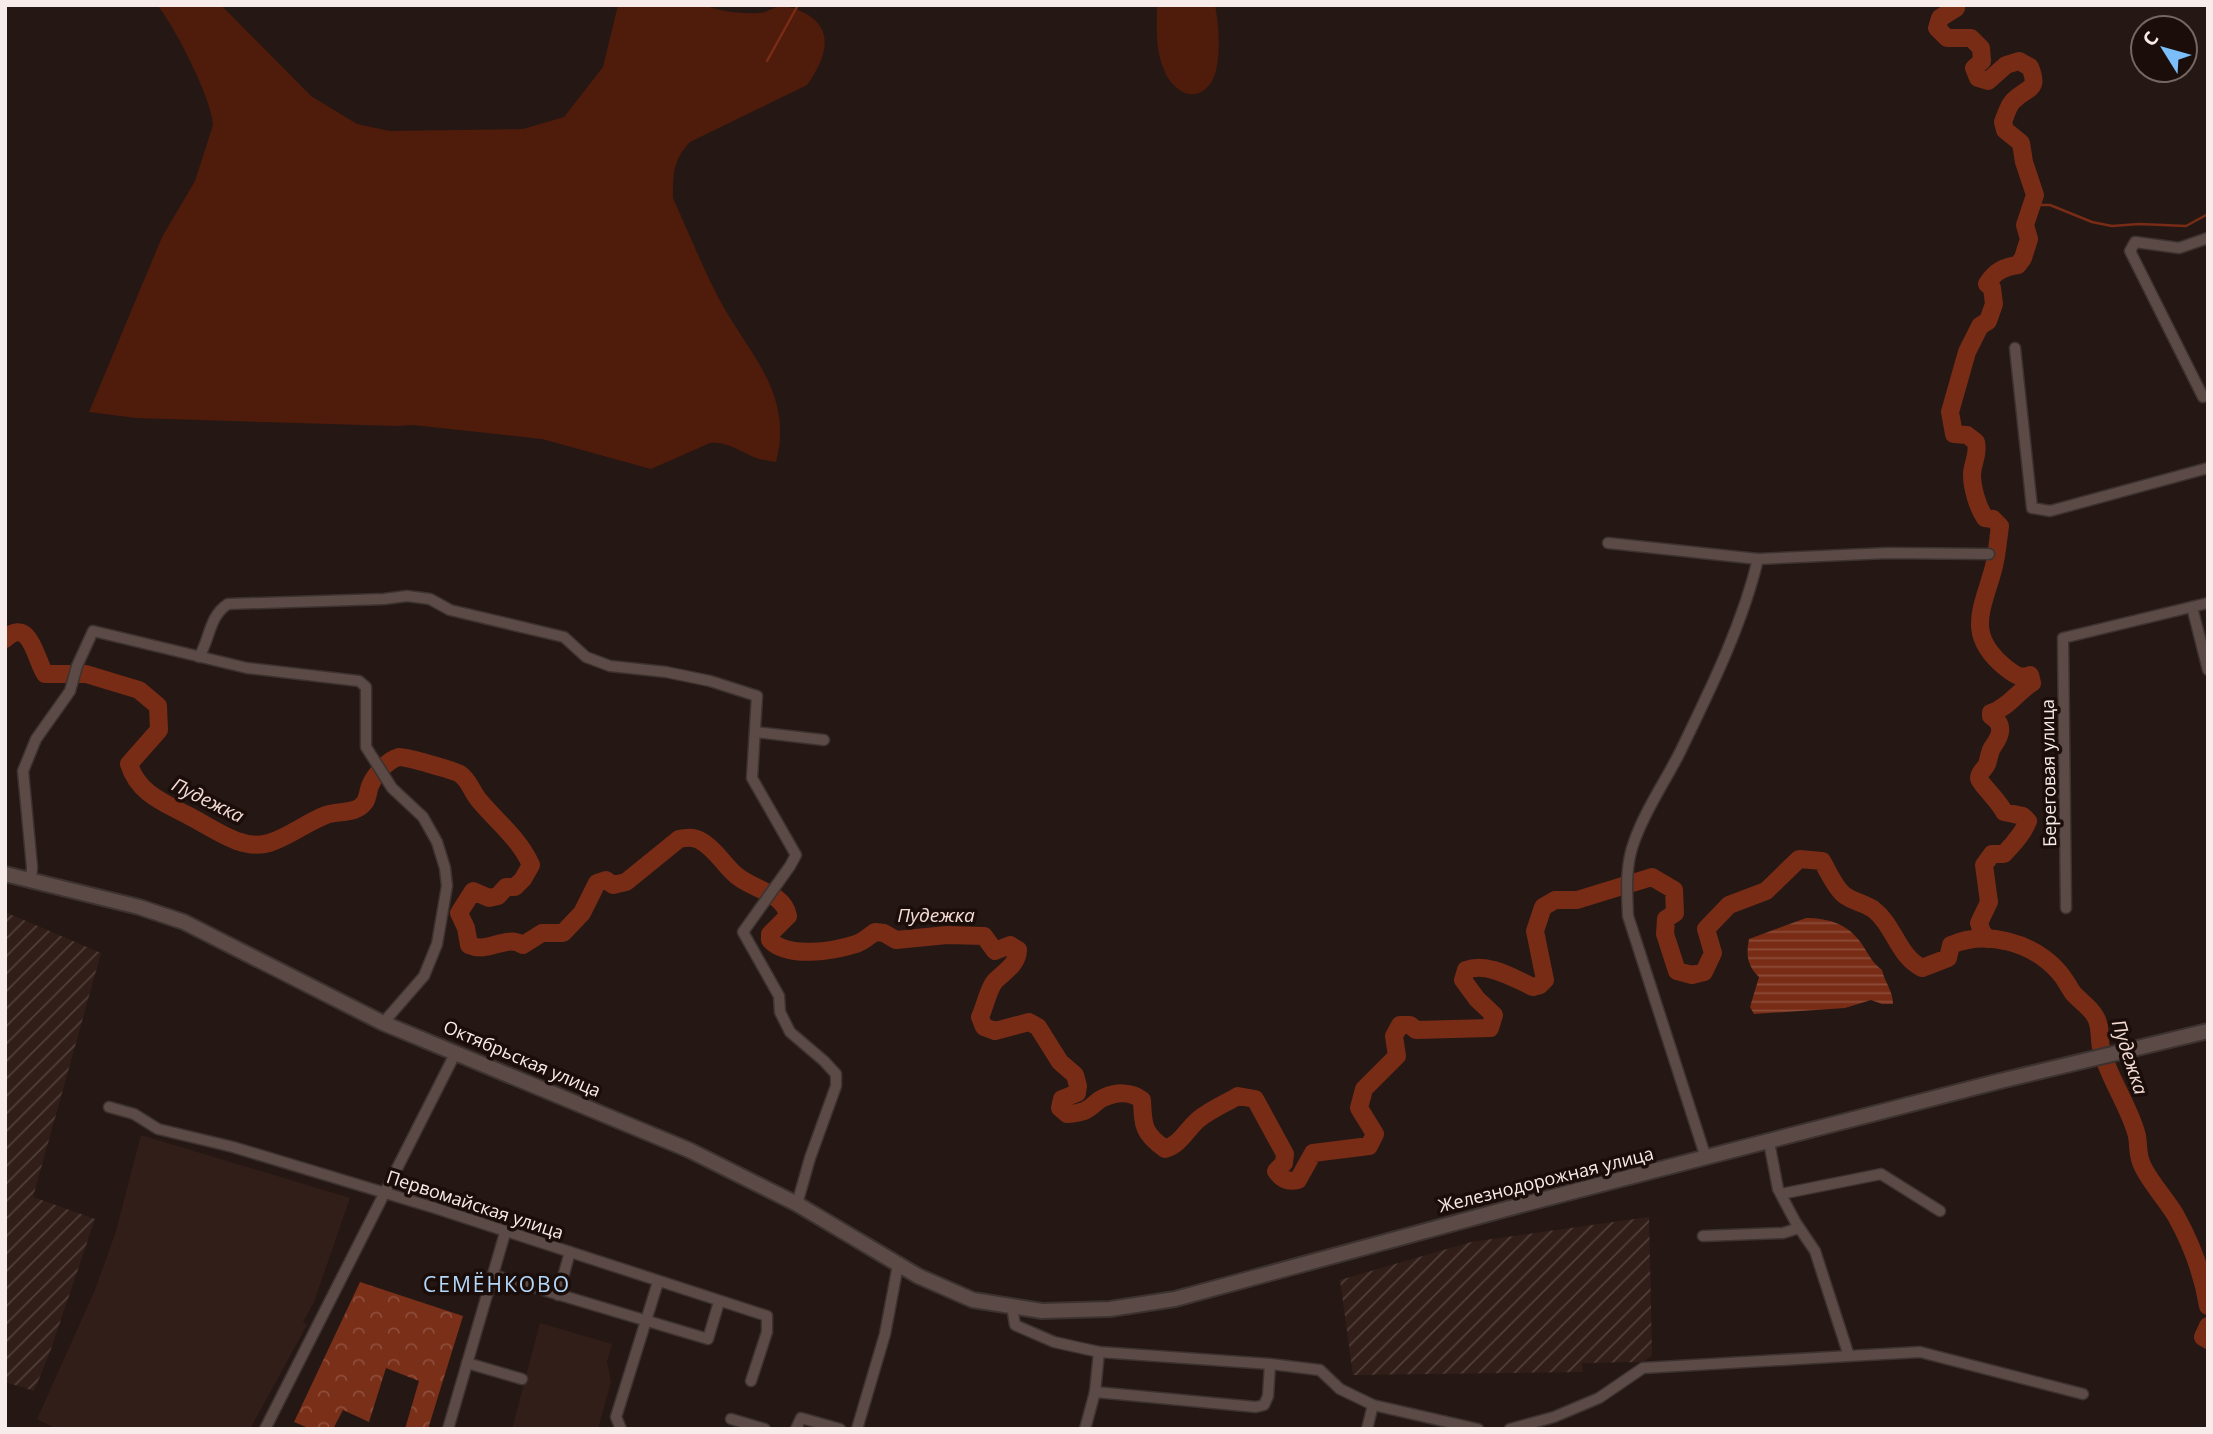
<svg xmlns="http://www.w3.org/2000/svg" width="2213" height="1434" font-family="'Open Sans',sans-serif">
<defs>
<pattern id="industrial-furrows" width="10" height="10" patternUnits="userSpaceOnUse" patternTransform="scale(1.75)"><rect width="10" height="10" fill="#321e18"/><path d="M-1 1l2-2M0 10L10 0M9 11l2-2" fill="none" stroke="#503f3a"/></pattern>
<pattern id="forest-crowns" width="20" height="18" patternUnits="userSpaceOnUse" patternTransform="scale(1.75)"><rect width="20" height="18" fill="#7a2f19"/><path d="M2 6a3 3 0 1 1 6 0M12 15a3 3 0 1 1 6 0" fill="none" stroke="#8e4d3a"/></pattern>
<pattern id="water-rules" width="6" height="5" patternUnits="userSpaceOnUse" patternTransform="scale(1.75)"><rect width="6" height="5" fill="#782c16"/><path d="M0 2.5h6" fill="none" stroke="#8c4b38"/></pattern>
</defs>
<rect width="100%" height="100%" fill="#251713"/>
<g fill="#321e18">
<path d="M141 1135 350 1198 314 1302 303 1322 307 1325 250 1429H57L37 1419 95 1290 116 1231Z"/>
<path d="M540 1323 612 1344 607 1362 611 1382 598 1429H512Z"/>
</g>
<g fill="url(#industrial-furrows)">
<path d="M5 912 101 953 33 1197 95 1219 50 1352 34 1391 5 1382Z"/>
<path d="M1649 1217 1652 1355 1644 1362 1582 1363 1583 1372 1353 1375 1340 1280 1471 1242Z"/>
</g>
<g fill="#4f1b0b">
<path d="M157 5H221L311 96 357 124 390 131 523 129 564 117 603 67 618 5H705C718 12 750 15 765 12 770 10 775 7 780 6 791 6 803 11 811 17 836 35 822 64 807 85L690 142C673 160 673 174 673 198 687 229 700 261 715 291 744 350 795 390 776 462 770 461 764 460 759 459 741 453 729 441 710 443L651 469 542 439 413 425 396 426 136 418 89 412 162 237 195 181 213 125C213 101 173 23 157 5Z"/>
<path d="M1157 5H1215C1219 24 1222 64 1212 81 1197 106 1173 92 1164 70 1155 50 1157 27 1157 5Z"/>
</g>
<path fill="url(#forest-crowns)" d="M360 1282 463 1316 428 1429H405L419 1381 386 1368 369 1422 343 1410 333 1429H311L294 1422Z"/>
<path fill="url(#water-rules)" d="M1806 918C1826 918 1845 923 1858 939 1867 950 1870 961 1882 970 1885 983 1893 991 1893 1004H1882L1871 1000 1845 1008 1754 1014 1750 1007 1759 977C1747 965 1746 955 1749 939Z"/>
<g fill="none" stroke-linecap="round" stroke-linejoin="round">
<g stroke="#782c16" stroke-width="2.5">
<path d="M767 61 798 5"/>
<path d="M2033 205H2050L2092 222 2112 226 2139 224 2186 226 2208 214"/>
</g>
<g stroke="#782c16" stroke-width="18">
<path d="M1955 5 1956 8 1940 18 1937 28 1947 38H1971L1981 48 1982 61 1974 68 1978 78 1988 81 2006 65 2019 61 2030 67C2040 92 2027 86 2013 101 2008 106 2006 115 2003 122L2005 130 2021 143 2024 162 2035 195 2025 225 2029 239 2023 258 2018 265C2004 267 1995 271 1987 284L1992 288 1994 304 1988 321 1980 326 1967 352 1950 412 1954 434 1967 435 1976 442C1979 457 1972 462 1972 475 1972 488 1978 508 1985 518L1993 519 2000 526C1998 540 1997 556 1993 570 1982 610 1965 635 2006 668 2015 675 2020 679 2030 675L2032 683C2018 691 2008 708 1991 713V716C2006 725 2000 737 1992 748 1989 753 1989 759 1987 764 1985 769 1979 772 1979 778 1980 784 2000 802 2004 812L2023 816 2028 821C2023 834 2013 844 2004 854H1992L1984 865 1989 902 1979 923 1982 932 1988 939"/>
<path d="M5 639C30 615 36 661 45 674H86L139 690 158 706 159 730 129 764C138 794 165 803 191 817 214 829 242 851 269 843 289 837 307 822 326 815 339 810 356 815 365 802 368 797 368 791 370 786 374 776 387 760 399 757 403 756 456 771 460 774 469 780 471 790 478 799 496 821 519 838 531 865L523 879 515 887H506L498 896 489 898 473 891 459 913 466 928 469 945C489 954 505 934 523 945L542 933H563L582 913 597 883 606 880 613 885 626 882 679 839C687 837 695 837 701 841 716 849 724 866 737 876 754 890 784 893 788 916L770 934V940C788 959 834 951 856 944 863 942 869 936 875 932L884 933 896 940 947 935 984 936 995 951 1010 945 1018 950C1018 964 1004 972 995 981 988 989 985 1007 980 1017L984 1027 995 1031 1029 1022 1038 1027 1060 1062 1075 1075 1078 1086 1077 1093 1062 1099 1060 1108 1067 1114C1073 1114 1078 1113 1084 1111 1092 1108 1096 1101 1103 1098 1116 1092 1131 1091 1142 1100 1143 1126 1143 1133 1165 1149 1181 1144 1186 1130 1199 1119 1210 1110 1226 1103 1238 1096L1255 1099 1285 1154 1284 1163 1276 1171C1282 1180 1288 1182 1298 1180L1313 1153 1369 1146 1375 1134 1359 1108 1364 1089 1397 1056 1394 1036 1400 1025H1410L1416 1030 1490 1028 1494 1015 1477 999 1463 980 1466 970C1488 962 1513 978 1533 987L1540 985 1545 980 1535 931 1543 907 1555 900H1577L1652 877 1674 890 1675 913 1666 919 1665 934 1677 971 1692 975 1704 972 1713 953 1706 929 1729 905 1766 891 1799 859 1822 861C1828 871 1834 886 1843 894 1851 901 1864 903 1873 909 1895 926 1897 955 1922 968L1948 958 1951 945C1986 930 2032 942 2058 971 2064 977 2068 986 2073 993 2080 1001 2090 1007 2095 1016 2102 1027 2098 1040 2102 1052 2110 1080 2131 1110 2137 1136 2139 1148 2137 1156 2143 1167 2152 1185 2166 1199 2176 1216 2191 1243 2203 1275 2208 1306"/>
<path d="M2208 1326 2203 1337 2208 1340"/>
</g>
<g stroke="#3c3230" stroke-width="13">
<g id="street">
<path d="M2015 348 2032 508 2050 511 2208 468"/>
<path d="M2203 397 2130 251 2135 242 2179 248 2208 238"/>
<path d="M1608 543 1758 559 1888 553 1989 554"/>
<path d="M2192 607 2208 670"/>
<path d="M199 657C210 639 209 616 228 604L384 599 407 596 430 599 450 610 564 637 586 657 610 666 666 672 710 681 757 696 752 778 796 855 790 866 743 932 779 996 780 1012 790 1032 824 1061 836 1074V1086L810 1158 797 1204"/>
<path d="M755 732 824 740"/>
<path d="M31 880 32 867 23 771 36 739 70 691 77 666 93 631 247 668 359 681 366 687V747L392 788 423 817 437 842 445 868 447 886 437 944 424 976 383 1023"/>
<path d="M2066 908 2063 638 2208 603"/>
<path d="M109 1107 134 1114 158 1129 233 1147 435 1208 767 1316V1332L751 1381"/>
<path d="M1769 1142 1778 1189 1796 1223 1815 1251 1849 1356"/>
<path d="M1706 1158 1628 916C1627 892 1625 866 1634 842 1645 810 1665 782 1680 752 1710 690 1742 626 1758 559"/>
<path d="M1781 1194 1881 1174 1940 1211"/>
<path d="M1703 1236 1783 1233 1799 1228"/>
<path d="M493 1275 708 1339 719 1302"/>
<path d="M558 1295 570 1252"/>
<path d="M1012 1307 1015 1325 1054 1342 1099 1352 1270 1364 1320 1370 1340 1389 1373 1405 1478 1429"/>
<path d="M467 1363 522 1379"/>
<path d="M1095 1392 1256 1407 1264 1405 1268 1396 1270 1364"/>
<path d="M731 1419 765 1429"/>
<path d="M265 1429 456 1052"/>
<path d="M448 1429 505 1233"/>
<path d="M621 1429 616 1417 658 1282"/>
<path d="M796 1429 801 1418 840 1429"/>
<path d="M857 1429 885 1334 898 1265"/>
<path d="M1085 1429 1095 1392 1099 1352"/>
<path d="M1367 1429 1373 1405"/>
<path d="M1510 1429 1554 1417 1599 1398 1643 1368 1849 1356 1920 1352 2083 1394"/>
</g>
</g>
<g stroke="#3c3230" stroke-width="18">
<path id="secondary" d="M5 874 139 907 184 922 383 1023 689 1150 797 1204 918 1276 973 1300 1042 1311 1110 1309 1175 1299 1521 1205 1996 1082 2208 1031"/>
</g>
<use href="#street" stroke="#5b4a45" stroke-width="10"/>
<use href="#secondary" stroke="#5b4a45" stroke-width="14"/>
</g>
<g text-anchor="middle" stroke-width="7" stroke-linejoin="round" paint-order="stroke">
<g font-size="18" fill="#f7ece9" stroke="#1b0e0a">
<text transform="translate(2049 773) rotate(-91)" y="6">Береговая улица</text>
<text transform="translate(522 1059) rotate(23)" y="6">Октябрьская улица</text>
<text transform="translate(1546 1180) rotate(-14)" y="6">Железнодорожная улица</text>
<text transform="translate(475 1205) rotate(18)" y="6">Первомайская улица</text>
</g>
<g font-size="19" font-style="italic" fill="#f5ddd6" stroke="#1b0e0a">
<text transform="translate(208 800) rotate(26)" y="7">Пудежка</text>
<text x="936" y="922">Пудежка</text>
<text transform="translate(2130 1057) rotate(72)" y="7">Пудежка</text>
</g>
<g font-size="21" letter-spacing="2" fill="#b4d8fa" stroke="#1b0e0a">
<text x="497" y="1292">СЕМЁНКОВО</text>
</g>
</g>
<rect width="2213" height="1434" fill="none" stroke="#f7ece9" stroke-width="14"/>
<g transform="translate(2164 49) rotate(307)"><circle r="33" fill="#1b0e0a" stroke="#736763" stroke-width="2"/>
<path d="M0-5L12 26L0 18L-12 26Z" fill="#7cbef9"/>
<text y="-10" font-size="19" font-weight="bold" text-anchor="middle" fill="#f7ece9">С</text>
</g>
</svg>
